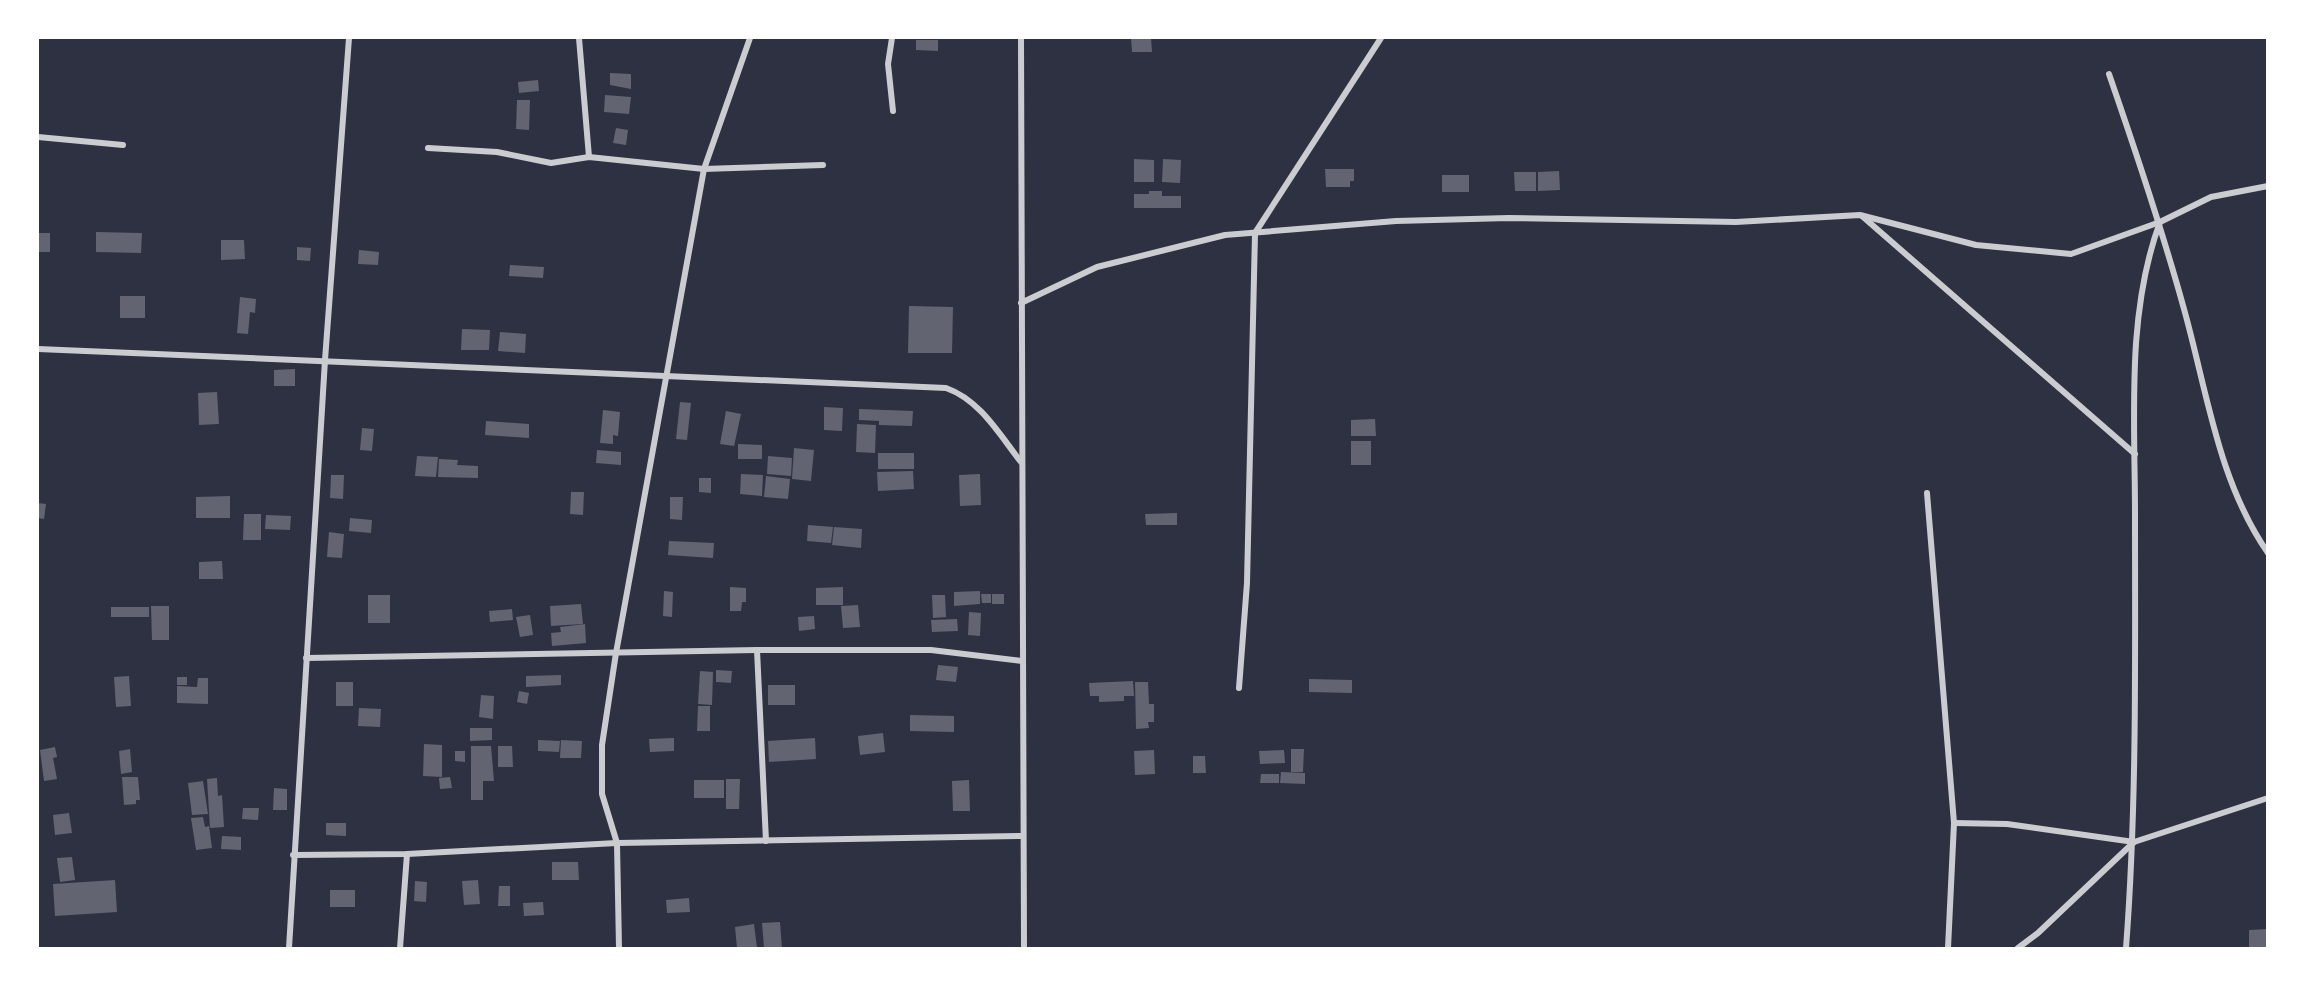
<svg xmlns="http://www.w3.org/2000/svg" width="2305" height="986" font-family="Ubuntu,sans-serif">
<rect width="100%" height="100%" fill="#2d3142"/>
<g fill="#626471">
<path d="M1131 38H1151L1152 52H1132Z"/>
<path d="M916 40H938V51L916 50Z"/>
<path d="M610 73 631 74V89L610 85Z"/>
<path d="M538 80 539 91 519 93 518 82Z"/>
<path d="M605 95 631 97 629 114 604 112Z"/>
<path d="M517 100H530L529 130 516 129Z"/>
<path d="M616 128 628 130 626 145 613 143Z"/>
<path d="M1134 159 1154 160V182H1134Z"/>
<path d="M1163 159 1181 160 1180 183 1162 182Z"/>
<path d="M1325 169H1354V181H1350V187H1326Z"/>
<path d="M1559 171 1560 190 1538 191V172Z"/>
<path d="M1514 172H1536V191H1515Z"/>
<rect x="1442" y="175" width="27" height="17"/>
<path d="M1149 191H1162V196H1181V208H1134V194H1149Z"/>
<path d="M96 232 142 233 141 253 96 252Z"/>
<rect x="38" y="233" width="12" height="19"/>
<path d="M221 240H244L245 259 221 260Z"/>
<path d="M297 247 311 248 310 261 297 260Z"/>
<path d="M359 250 379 252 378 265 358 264Z"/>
<path d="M510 265 544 267 543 278 509 276Z"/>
<rect x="120" y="296" width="25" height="22"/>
<path d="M240 297 256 299 255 313 250 312 248 334 237 333Z"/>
<path d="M909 306 953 307 952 353H908Z"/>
<path d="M462 329 490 330 489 350H461Z"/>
<path d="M500 332 526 334 525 353 498 351Z"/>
<path d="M295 369V386H274V370Z"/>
<path d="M217 392 219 424 199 425 198 393Z"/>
<path d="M680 402 691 403 687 440 676 439Z"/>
<path d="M824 407 843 408 842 431 824 430Z"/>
<path d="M859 409 913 411 912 426 879 425V421L859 420Z"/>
<path d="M603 410 620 412 618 436 613 435V444L600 443Z"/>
<path d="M726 411 741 414 734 446 720 444Z"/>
<path d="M1375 419 1376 436H1351V420Z"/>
<path d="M486 421 529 424V438L485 435Z"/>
<path d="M857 424 876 425 875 453 856 452Z"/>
<path d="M362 428 374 429 372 451 360 450Z"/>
<rect x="1351" y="441" width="20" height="24"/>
<path d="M738 444 762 445V459H738Z"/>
<path d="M794 448 814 450 811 481 792 479Z"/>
<path d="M597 450 621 452V465L596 463Z"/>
<rect x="878" y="453" width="36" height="16"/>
<path d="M417 456 438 457 436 477 415 476Z"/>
<path d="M768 456 792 458 791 476 767 474Z"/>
<path d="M439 459 458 460 457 465 478 466V478L438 477Z"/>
<path d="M913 471 914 489 878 491 877 472Z"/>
<path d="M741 474 763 475 762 496 740 494Z"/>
<path d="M980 474 981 505 960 506 959 475Z"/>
<path d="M331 475H344L343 499 330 498Z"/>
<path d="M766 476 790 479 788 499 764 497Z"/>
<path d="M699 478H711V493L699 492Z"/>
<path d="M571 492H584L583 515 570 514Z"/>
<path d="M230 496V518H196V497Z"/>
<path d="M670 497H683L682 520 670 519Z"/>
<path d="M38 503 46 504 44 519 38 518Z"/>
<path d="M1177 513V525H1146L1145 514Z"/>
<path d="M244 514H261V540H243Z"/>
<path d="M266 515 291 516 290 530 265 529Z"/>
<path d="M350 518 372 520 371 533 349 531Z"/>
<path d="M808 525 833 527 831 543 807 541Z"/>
<path d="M834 527 862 529 861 548 832 545Z"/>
<path d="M329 532 344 534 342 558 327 557Z"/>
<path d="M669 541 714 543 713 558 668 555Z"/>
<path d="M222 561 223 579H199V562Z"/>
<path d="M730 587 746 588V602H742L741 611H730Z"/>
<path d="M843 587V605H816V588Z"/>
<path d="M664 591 673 592 672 617 663 616Z"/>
<path d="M980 591V604L954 606V592Z"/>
<path d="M981 594H991V603H982Z"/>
<rect x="992" y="594" width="12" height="10"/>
<rect x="368" y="595" width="22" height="28"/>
<path d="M932 595H945L946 617 933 618Z"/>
<path d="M581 604 583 624 551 626 550 606Z"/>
<path d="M858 605 860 627 843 628 841 606Z"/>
<path d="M151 606H169V640H152Z"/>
<rect x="111" y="607" width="38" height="10"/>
<path d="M512 609 513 620 490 622 489 611Z"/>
<path d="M969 612 981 613 980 636 968 635Z"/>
<path d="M530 615 533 635 520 637 516 617Z"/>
<path d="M814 616 815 629 799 631 798 617Z"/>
<path d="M957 619 958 631 932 632 931 620Z"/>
<path d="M585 624 586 643 552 646 551 633 561 632 560 627Z"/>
<path d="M938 665 958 667 956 682 936 680Z"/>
<path d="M716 670 732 671 731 683 716 682Z"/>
<path d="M700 671 713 672 712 705 698 704Z"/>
<path d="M561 675V685L526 687V676Z"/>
<path d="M129 676 131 706 116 707 114 677Z"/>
<rect x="177" y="677" width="10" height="8"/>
<path d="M198 678H208V704L177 703V686L197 687Z"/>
<path d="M1309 679 1352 680V693L1309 692Z"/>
<path d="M1133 681 1134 696H1124V701L1099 702V696H1090L1089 683Z"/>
<rect x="336" y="682" width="17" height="24"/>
<path d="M1135 682H1148L1149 704H1154V722H1148L1149 728 1136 729Z"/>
<rect x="768" y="685" width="27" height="20"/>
<path d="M519 691 529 693 527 704 517 702Z"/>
<path d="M481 695 494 696 493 719 479 717Z"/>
<path d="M698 706H710V731H697Z"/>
<path d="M359 708 381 709 380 727 358 726Z"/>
<path d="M910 715 954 716V732L910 731Z"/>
<path d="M470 728H492V740L470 741Z"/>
<path d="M883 733 885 752 860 755 858 736Z"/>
<path d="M674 738V751L650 752 649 739Z"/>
<path d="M815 738 816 759 769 762 768 741Z"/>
<path d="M538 740 560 741 559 752 538 751Z"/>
<path d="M561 740 582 741 581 758H560Z"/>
<path d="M424 744 442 745V777L423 776Z"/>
<path d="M471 746H491L494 781H483V800H471Z"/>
<path d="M498 746H512L513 767H498Z"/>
<path d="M55 747 57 757 53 758 57 779 44 781 40 750Z"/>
<path d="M130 749 132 772 121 774 119 751Z"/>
<path d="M1291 749H1304L1303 772H1291Z"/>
<path d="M1154 750 1155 774 1135 775 1134 751Z"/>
<path d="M1284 750 1285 763 1260 764 1259 751Z"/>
<path d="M455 751H465V762L455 761Z"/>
<path d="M1193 756H1205L1206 773H1193Z"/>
<path d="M1281 772 1305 773V784L1280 783Z"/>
<path d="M1261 774H1279V783H1260Z"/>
<path d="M122 777H138L140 800H136V804L124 805Z"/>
<path d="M450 777 452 788 440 789 439 778Z"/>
<path d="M217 778 218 796 222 795 224 827 210 828 207 779Z"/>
<path d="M726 779H740L739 809H726Z"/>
<rect x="694" y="780" width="30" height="18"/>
<path d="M969 780 970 811H953L952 781Z"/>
<path d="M203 781 208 814 192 815 188 783Z"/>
<path d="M274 788 287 789V810H273Z"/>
<path d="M243 808H259L258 820 242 819Z"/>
<path d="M69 813 72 833 55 835 53 815Z"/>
<path d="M203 817 205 827 209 826 212 848 196 850 191 818Z"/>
<path d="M326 823H346V836L326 835Z"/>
<path d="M222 836 241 837V850L221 849Z"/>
<path d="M72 857 75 880 60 882 57 858Z"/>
<path d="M552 862H578L579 880H552Z"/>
<path d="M115 880 117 912 55 916 53 884Z"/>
<path d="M478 880 480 904 464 905 462 881Z"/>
<path d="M415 881 427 882 426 902 414 901Z"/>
<path d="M499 886H510V906H498Z"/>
<rect x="330" y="890" width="25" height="17"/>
<path d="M689 898 690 912 667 913 666 900Z"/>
<path d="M543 902 544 915 524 916 523 903Z"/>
<path d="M780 922 782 948H764L762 923Z"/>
<path d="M754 924 757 948H737L735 927Z"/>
<path d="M2268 929V947H2249V930Z"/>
</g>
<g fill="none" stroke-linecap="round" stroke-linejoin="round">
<g stroke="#caccd0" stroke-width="6">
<path d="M579 38 589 157"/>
<path d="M892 38 888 64 893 111"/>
<path d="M1021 38 1024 948"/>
<path d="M2109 74C2136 152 2162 229 2184 309 2207 391 2218 481 2268 553"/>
<path d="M38 137 123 145"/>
<path d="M428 148 497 152 551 163 589 157 704 169 823 165"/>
<path d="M1862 216 2135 454"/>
<path d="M1021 303 1097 267 1225 235 1396 221 1509 218 1736 222 1860 215 1976 245 2071 254 2160 222 2211 197 2268 186"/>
<path d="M38 349 946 388C980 400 999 434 1021 462"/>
<path d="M1927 493 1954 823 1948 948"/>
<path d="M757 650 766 841"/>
<path d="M306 658 757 650H931L1022 661"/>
<path d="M1239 688 1247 583 1255 233 1381 38"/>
<path d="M1954 823 2007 824 2134 842"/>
<path d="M293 855 407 854 617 843 1023 836"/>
<path d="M289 948 325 360 349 38"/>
<path d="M400 948 407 854"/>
<path d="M619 948 617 843 602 794V745L616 653 704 169 750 38"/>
<path d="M2018 948 2038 933 2134 842 2268 798"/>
<path d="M2126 948C2137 804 2135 659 2135 514 2135 418 2126 314 2160 222"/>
</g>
</g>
<rect width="2305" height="986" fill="none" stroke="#ffffff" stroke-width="78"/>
</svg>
